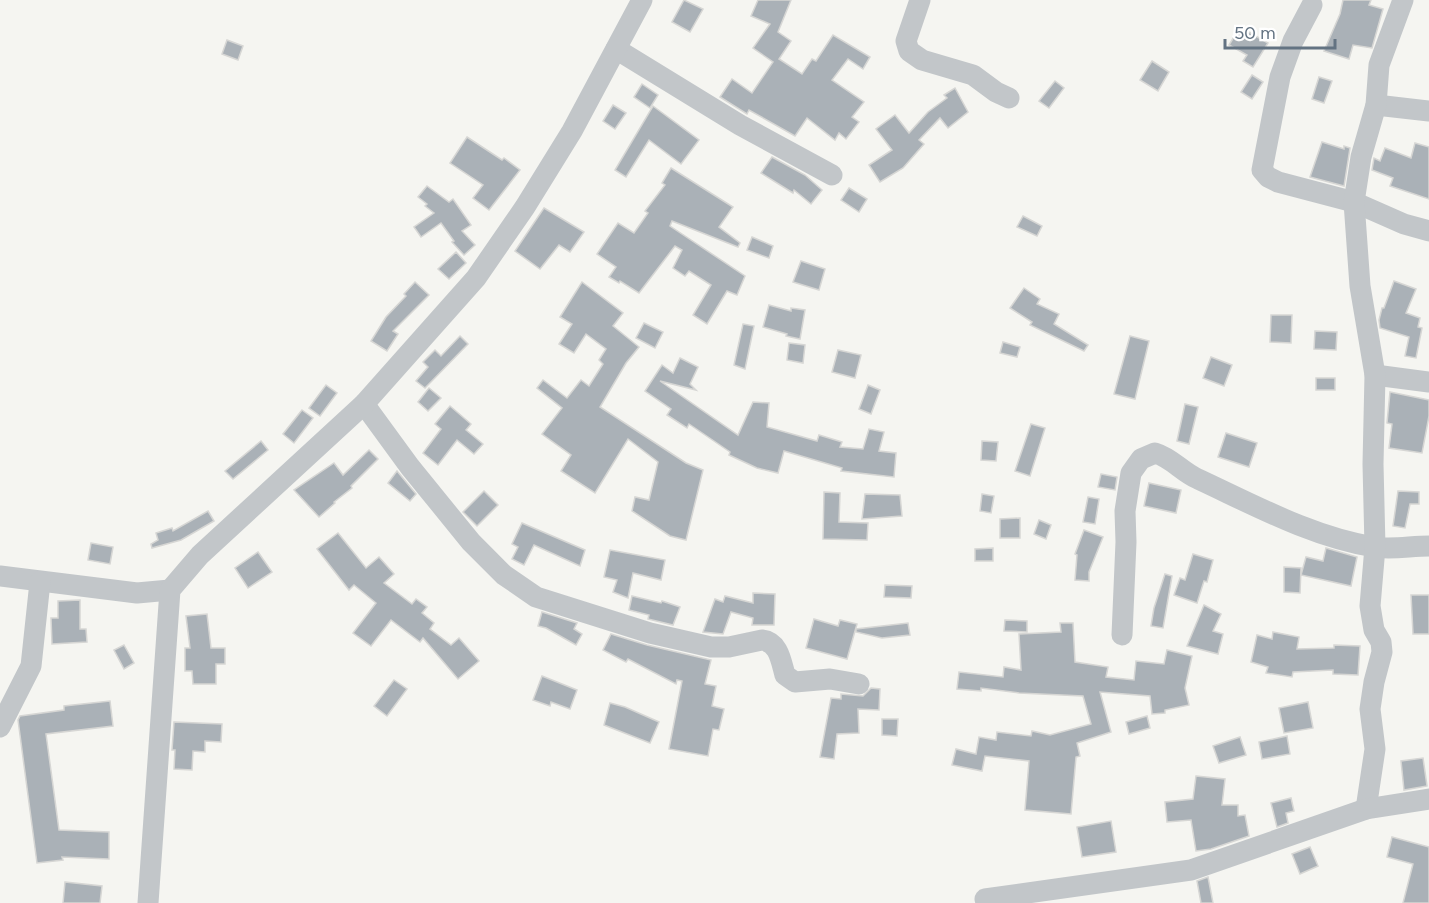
<svg xmlns="http://www.w3.org/2000/svg" width="1429" height="903" font-family="Figtree,sans-serif">
<rect width="100%" height="100%" fill="#f5f5f1"/>
<g fill="#aab1b7" stroke="#d6d6d4" stroke-width="1.5">
<path d="M684 0 703 9 690 32 672 22Z"/>
<path d="M758 0H791L778 32 791 41 779 59 802 74 812 59 816 61 833 35 870 57 863 69 848 59 832 80 864 102 852 117 859 122 846 139 839 133 835 140 807 118 795 136 749 110 747 114 720 97 732 79 752 93 773 62 753 48 770 24 751 16Z"/>
<path d="M1343 0H1371L1369 5 1383 9 1372 48 1353 45 1349 59 1324 51 1340 14Z"/>
<path d="M1240 27 1268 43 1253 67 1243 61 1247 55 1229 45Z"/>
<path d="M227 40 243 46 238 60 222 54Z"/>
<path d="M1152 61 1169 72 1158 91 1140 80Z"/>
<path d="M1252 75 1263 82 1252 99 1241 92Z"/>
<path d="M1319 77 1332 81 1324 103 1312 99Z"/>
<path d="M1055 81 1064 88 1049 108 1039 101Z"/>
<path d="M642 84 658 95 650 108 634 97Z"/>
<path d="M955 88 968 112 948 128 940 118 919 140 924 144 903 168 880 182 869 165 892 150 876 129 895 115 909 133 928 112 947 98 944 95Z"/>
<path d="M613 105 626 113 615 129 603 121Z"/>
<path d="M653 106 699 140 681 164 649 140 626 177 615 170Z"/>
<path d="M467 137 502 160 504 158 520 170 489 210 473 198 483 185 450 163Z"/>
<path d="M1322 142 1344 149V146L1350 148 1344 186 1310 177Z"/>
<path d="M1415 143 1429 147V199L1390 186 1393 178 1372 170 1374 158 1380 161 1385 148 1411 158Z"/>
<path d="M772 157 805 175 822 190 811 204 794 190 793 193 761 173Z"/>
<path d="M671 168 733 207 719 227 740 243 738 247 672 221 670 226 745 276 737 295 727 291 707 324 693 315 711 285 689 271 685 276 673 268 682 250 675 246 639 293 620 281 619 283 609 277 616 267 597 254 618 223 634 233 648 213 645 211 665 185 662 183Z"/>
<path d="M427 186 449 202 453 199 471 225 462 231 475 245 464 255 452 242 454 241 441 223 421 237 414 227 434 213 425 206 427 204 418 197Z"/>
<path d="M849 188 867 199 859 212 841 200Z"/>
<path d="M544 208 584 232 570 252 559 245 540 269 515 251Z"/>
<path d="M1023 216 1042 226 1037 236 1017 227Z"/>
<path d="M752 237 773 246 769 258 747 250Z"/>
<path d="M456 252 466 263 449 279 438 269Z"/>
<path d="M801 261 825 269 819 290 793 282Z"/>
<path d="M1394 281 1416 289 1406 313 1420 318 1418 327 1422 328 1416 358 1405 356 1409 337 1380 328 1379 320 1382 308H1384Z"/>
<path d="M415 282 429 295 393 331 398 334 387 351 371 341 386 317 406 296 404 294Z"/>
<path d="M582 282 623 313 613 326 639 347 626 363 600 407 686 463 703 470 686 540 670 536 632 511 635 497 649 500 658 462 628 439 595 493 561 471 571 455 542 434 562 408 537 388 543 380 567 398 581 380 589 386 603 364 599 360 606 349 586 334 574 353 559 344 572 324 560 317Z"/>
<path d="M1024 288 1040 299 1037 304 1059 314 1054 324 1088 345 1084 351 1030 325 1032 322 1010 308Z"/>
<path d="M769 305 791 311V308L805 310 800 339 786 336 787 334 763 327Z"/>
<path d="M1271 315H1292L1291 343 1270 342Z"/>
<path d="M644 323 663 332 655 348 636 338Z"/>
<path d="M743 324 754 326 745 369 734 365Z"/>
<path d="M1315 331 1337 332 1336 350 1314 349Z"/>
<path d="M460 336 468 344 425 388 416 381 428 367 423 362 435 350 441 356Z"/>
<path d="M1130 336 1149 341 1135 399 1114 394Z"/>
<path d="M1003 342 1020 347 1017 357 1000 353Z"/>
<path d="M789 343 805 345 803 363 787 360Z"/>
<path d="M838 350 861 355 855 378 832 372Z"/>
<path d="M1211 357 1232 365 1224 386 1203 378Z"/>
<path d="M680 358 698 367 690 384 696 390 660 381 738 435 753 402 769 403 767 427 817 441 819 435 842 442 840 447 863 449 869 429 884 432 879 451 896 453 894 477 841 471 842 468 784 451 778 473 757 468 729 455 730 452 689 424 687 428 667 415 671 409 645 391 662 365 673 373Z"/>
<rect x="1316" y="378" width="19" height="12"/>
<path d="M326 385 337 393 320 416 309 408Z"/>
<path d="M868 385 880 390 871 414 859 409Z"/>
<path d="M429 388 441 398 428 411 418 402Z"/>
<path d="M1390 392 1429 400V416L1422 453 1389 448 1392 424 1387 423Z"/>
<path d="M1185 404 1198 407 1189 444 1177 441Z"/>
<path d="M450 406 471 424 466 430 483 444 474 454 457 440 438 465 423 453 441 429 435 424Z"/>
<path d="M302 410 313 418 294 443 283 434Z"/>
<path d="M1031 424 1045 428 1030 476 1015 471Z"/>
<path d="M1226 433 1257 443 1249 467 1218 457Z"/>
<path d="M261 441 268 450 233 479 225 471Z"/>
<path d="M982 441 998 442 996 461 981 460Z"/>
<path d="M369 450 378 459 351 486 352 488 334 502 335 503 319 517 294 490 334 463 343 475Z"/>
<path d="M397 471 416 494 410 501 388 483Z"/>
<path d="M1101 474 1117 477 1115 490 1098 487Z"/>
<path d="M1149 483 1181 490 1176 513 1144 506Z"/>
<path d="M484 491 498 505 477 526 463 512Z"/>
<path d="M1398 491 1419 492V504H1410L1405 528 1393 526Z"/>
<path d="M824 492 840 493 839 522 868 523 867 540 823 539Z"/>
<path d="M865 494 900 495 902 516 862 519Z"/>
<path d="M982 494 994 496 991 513 980 511Z"/>
<path d="M1088 497 1099 499 1095 524 1083 522Z"/>
<path d="M208 511 214 521 181 540 152 548 151 544 158 540 156 533 172 528 173 531Z"/>
<path d="M1020 518V538H1000V519Z"/>
<path d="M1039 520 1051 525 1046 539 1034 534Z"/>
<path d="M522 523 585 550 580 566 534 545 524 565 512 559 518 547 512 544Z"/>
<path d="M1084 530 1103 537 1089 572V581L1075 580 1077 555 1075 554Z"/>
<path d="M338 533 366 568 379 557 394 574 384 583 412 604 416 599 427 607 422 613 434 623 430 629 451 645 459 638 479 661 458 679 423 638 420 642 391 620 371 646 353 633 376 603 354 585 349 590 317 549Z"/>
<path d="M91 543 113 547 110 564 88 560Z"/>
<path d="M993 548V561H975V549Z"/>
<path d="M1326 548 1357 557 1351 586 1301 575 1306 557 1323 561Z"/>
<path d="M610 550 665 560 661 580 633 573 628 598 613 592 617 580 604 577Z"/>
<path d="M258 552 272 572 248 588 235 568Z"/>
<path d="M1193 554 1213 560 1207 582 1204 581 1197 603 1174 595 1180 578 1185 580Z"/>
<path d="M1284 567 1301 568 1300 593 1284 592Z"/>
<path d="M1165 574 1172 576 1163 628 1151 626 1154 608Z"/>
<path d="M885 585 912 586 911 598 884 597Z"/>
<path d="M753 593 775 594 774 625H752L753 618 731 612 723 634 703 632 715 599 723 602 725 596 753 603Z"/>
<path d="M1411 595H1429V634H1413Z"/>
<path d="M632 596 661 603 662 601 680 607 673 625 648 619 649 615 629 610Z"/>
<path d="M80 600V629H86L87 642 52 644 51 618H58V601Z"/>
<path d="M1204 605 1221 614 1213 631 1223 634 1218 654 1187 646Z"/>
<path d="M542 612 577 623 574 629 582 634 576 645 546 628 538 626Z"/>
<path d="M207 614 211 648H225V664H216V684H193L192 671H185V648H190L186 616Z"/>
<path d="M814 619 838 626 840 620 857 624 847 659 806 648Z"/>
<path d="M1005 620 1027 621V632L1004 631Z"/>
<path d="M908 623 910 635 882 638 856 632V629Z"/>
<path d="M1060 623H1073L1075 662 1108 667 1106 677 1134 680 1136 661 1164 664 1167 650 1192 656 1185 688 1189 705 1165 710V713L1152 714 1150 696 1100 692 1111 732 1077 743 1080 756 1076 757 1071 814 1025 810 1029 761 985 756 982 771 952 765 956 749 976 754 979 737 996 740 997 732 1031 736 1032 731 1050 735 1091 724 1083 696 1019 693 981 688V691L957 689 959 672 1003 677 1004 667 1021 670 1019 634 1061 632Z"/>
<path d="M1273 632 1299 637 1297 649 1334 648V645L1360 646 1358 675 1333 674V670L1293 672 1292 677 1266 673 1268 667 1251 662 1257 635 1272 639Z"/>
<path d="M611 634 647 645 711 660 705 684 716 686 712 706 724 709 719 730 713 729 708 756 669 749 682 681 677 680 676 684 628 659 626 662 603 650Z"/>
<path d="M124 645 134 663 124 669 114 650Z"/>
<path d="M542 676 577 690 570 709 551 702 550 706 533 700Z"/>
<path d="M394 680 407 689 387 716 374 706Z"/>
<path d="M871 688 880 689 879 710 858 709 859 733 837 734 834 759 820 757 831 698 841 699V694L863 696Z"/>
<path d="M110 701 113 726 46 734 59 830 109 832V859L62 857 63 860 37 863 18 720 20 716 64 710V706Z"/>
<path d="M1308 702 1313 728 1284 733 1279 708Z"/>
<path d="M610 703 625 707 659 722 650 743 604 725Z"/>
<path d="M1147 716 1150 728 1129 734 1126 722Z"/>
<path d="M882 719H898L897 736 882 735Z"/>
<path d="M174 722 222 724 221 742 205 741V752L193 751 192 770 174 769 175 750H172Z"/>
<path d="M1287 736 1290 754 1262 759 1259 742Z"/>
<path d="M1240 737 1246 755 1219 763 1213 746Z"/>
<path d="M1423 758 1427 786 1404 790 1401 761Z"/>
<path d="M1196 776 1225 779 1222 805H1238V816L1245 815 1249 836 1211 849 1196 851 1191 820 1167 822 1165 802 1193 799Z"/>
<path d="M1291 798 1294 811 1286 813 1288 823 1277 827 1271 803Z"/>
<path d="M1111 821 1116 852 1082 857 1077 827Z"/>
<path d="M1392 837 1429 847V903H1403L1413 864 1387 857Z"/>
<path d="M1310 847 1318 866 1300 874 1292 854Z"/>
<path d="M1208 877 1213 903H1201L1197 881Z"/>
<path d="M65 882 102 886 100 903H63Z"/>
</g>
<g fill="none" stroke-linecap="round" stroke-linejoin="round">
<g stroke="#c2c6c9" stroke-width="21">
<path d="M920 0 906 41 909 51 922 60 973 75 996 92 1009 98"/>
<path d="M1312 5 1293 41 1280 77 1262 170 1268 177 1278 182 1354 202 1404 224 1429 231"/>
<path d="M616 49 740 125 832 175"/>
<path d="M1376 105 1429 111"/>
<path d="M1375 375 1429 382"/>
<path d="M364 404 410 467 471 542 504 575 536 597 650 633 711 647H729L762 640C779 642 781 661 785 675L795 682 830 679 859 684"/>
<path d="M0 576 137 593 170 590"/>
<path d="M1122 635 1126 542 1125 511 1131 473 1141 459 1155 453C1172 458 1182 472 1198 479 1254 505 1312 537 1374 547 1391 550 1411 546 1429 546"/>
<path d="M0 727 31 666 40 582"/>
<path d="M1366 809 1375 749 1370 709 1374 682 1382 652 1381 642 1374 630 1370 606 1375 547 1373 464 1375 375 1360 286 1354 202 1361 157 1376 105 1379 65 1403 0"/>
<path d="M985 899 1191 870 1366 809 1429 799"/>
<path d="M148 903 170 590 200 555 364 404 476 278 525 207 572 131 642 0"/>
</g>
</g>
<path d="M1225 39v9h110v-9" fill="none" stroke="#637382" stroke-width="3"/>
<text x="1234" y="39" font-size="18" fill="#637382" stroke="#ffffff" stroke-width="4.5" paint-order="stroke">50 m</text>
</svg>
